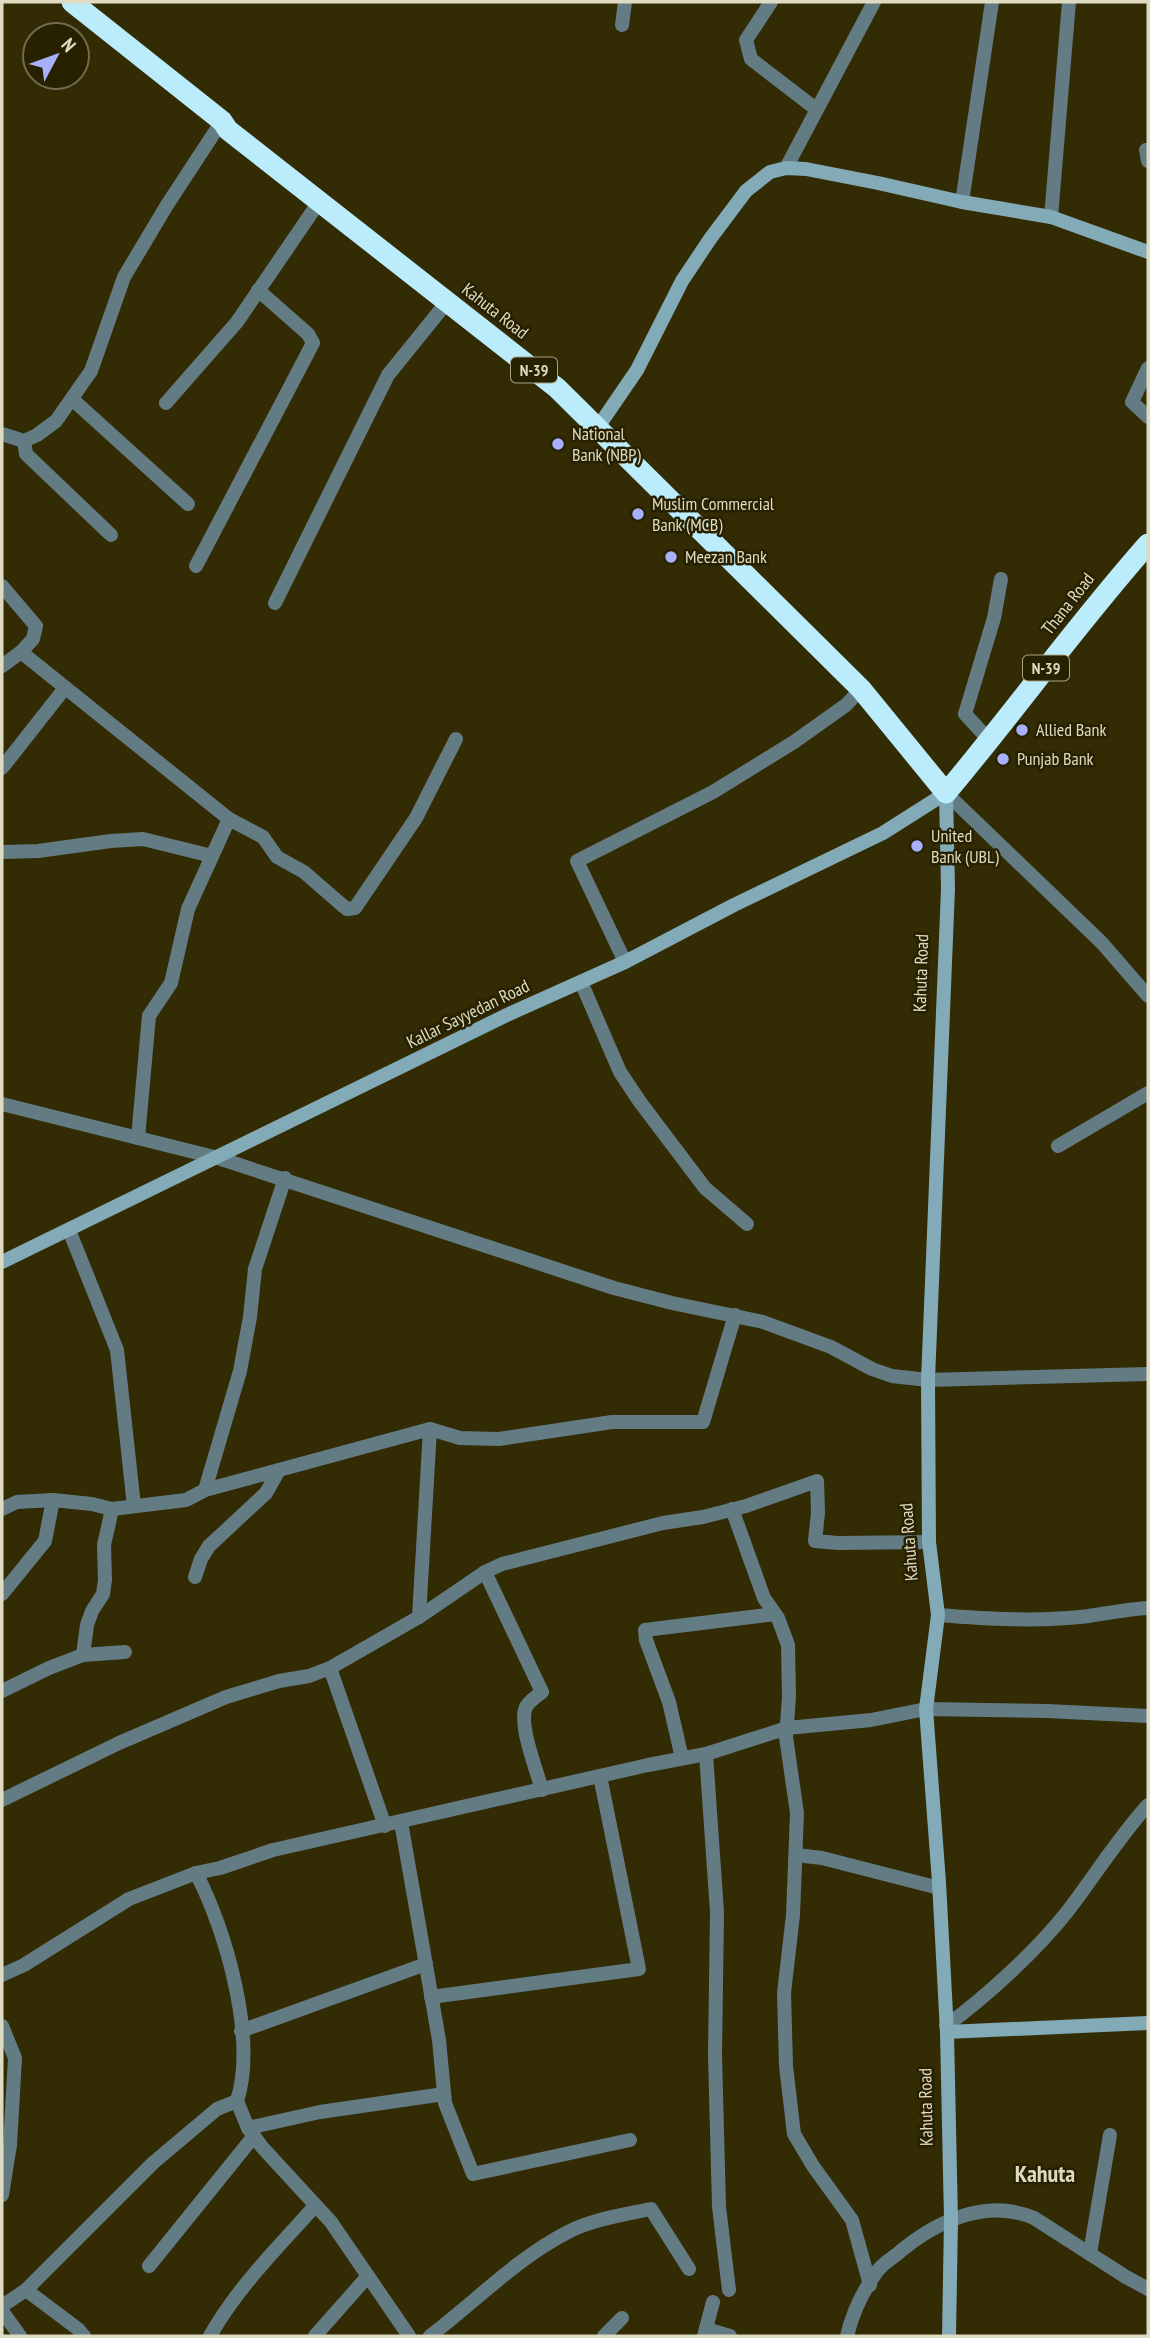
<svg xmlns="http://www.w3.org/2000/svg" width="1150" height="2338" font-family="'PT Sans Narrow',sans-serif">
<rect width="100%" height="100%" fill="#322b04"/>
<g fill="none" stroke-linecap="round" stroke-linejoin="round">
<g stroke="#637c84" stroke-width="14">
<path d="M771 2 746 40 751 59 816 109"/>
<path d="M622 25 625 2"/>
<path d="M1146 150 1148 161"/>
<path d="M786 168 874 2"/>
<path d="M962 202 992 2"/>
<path d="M1051 217 1069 2"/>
<path d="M1148 368 1132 402 1148 417"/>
<path d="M72 399 188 504"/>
<path d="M166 403 237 322 319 202"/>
<path d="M2 434 24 441 37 435 56 421 91 371 124 277 167 205 222 121"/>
<path d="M24 441 26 454 111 535"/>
<path d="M196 566 313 343 308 334 258 290"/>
<path d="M2 586 36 626 33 639 21 652 229 819 188 909 171 983 149 1016 138 1138"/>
<path d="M275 603 388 375 447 302"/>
<path d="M2 666 21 652"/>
<path d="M990 741 965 714 994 618 1001 579"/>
<path d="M2 768 65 688"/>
<path d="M946 793 1102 943 1148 996"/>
<path d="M229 819 263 837 277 857 304 872 342 905 347 909 355 908 416 818 456 739"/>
<path d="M2 852 38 851 111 841 143 839 212 856"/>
<path d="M625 962 577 861 713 792 794 742 846 705 861 689"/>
<path d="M581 982 620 1072 640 1102 705 1188 747 1224"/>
<path d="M2 1104 218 1158 614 1288 672 1303 763 1322 831 1347 872 1369 892 1376 928 1380 1148 1374"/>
<path d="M1058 1146 1148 1093"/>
<path d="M69 1230 117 1350 134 1506"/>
<path d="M205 1490 430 1429 460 1438 499 1439 612 1422H703L735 1315"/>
<path d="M2 1509 17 1502 53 1500"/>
<path d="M732 1509 764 1598 778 1618 788 1645 789 1697 786 1737 797 1813 793 1915 784 1993 786 2066 794 2134 813 2166 852 2220 870 2285"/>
<path d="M485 1572 542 1692C537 1696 529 1701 526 1707 518 1724 537 1771 542 1790"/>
<path d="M195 1577 201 1559 209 1546 266 1493 279 1470"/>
<path d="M2 1594 45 1541 53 1500 92 1504 112 1509 186 1500 205 1490 240 1371 250 1317 255 1269 285 1178"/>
<path d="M938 1615C988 1619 1039 1622 1089 1616 1109 1613 1128 1609 1148 1608"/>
<path d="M419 1617 430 1429"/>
<path d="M83 1655 87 1625 92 1611 103 1594 105 1580 104 1545 112 1509"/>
<path d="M330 1668 385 1826"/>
<path d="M2 1691 49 1668 83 1655 125 1652"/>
<path d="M706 1754 717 1912 715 2055 719 2207 729 2290"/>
<path d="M682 1758 669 1702 646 1640 645 1630 775 1614"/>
<path d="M2 1800 119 1743 226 1697 279 1681 309 1676 330 1668 419 1617 485 1572 502 1564 663 1523 703 1517 746 1506 817 1481 818 1513 815 1541 838 1543 929 1542"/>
<path d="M401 1822 439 2040 445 2103 473 2174 630 2140"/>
<path d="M796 1855 822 1858 939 1888"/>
<path d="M196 1873C226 1930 257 2039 237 2101L248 2128 262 2147 331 2222 409 2336"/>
<path d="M2 1975 24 1965 129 1899 196 1873 220 1868 273 1850 648 1765 706 1754 787 1728 871 1720 926 1709 1047 1711 1148 1716"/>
<path d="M431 1997 639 1969 600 1776"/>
<path d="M2 2026 15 2058 10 2145 2 2195"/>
<path d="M946 2026C987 1996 1036 1951 1067 1912 1094 1877 1118 1838 1148 1805"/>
<path d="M241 2031 426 1964"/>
<path d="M248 2128 320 2112 444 2094"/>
<path d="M1090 2253 1110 2135"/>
<path d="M149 2266 254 2136"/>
<path d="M26 2290 78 2329 84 2336"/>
<path d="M2 2306 26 2290 153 2163 217 2109 237 2101"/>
<path d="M2 2311 20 2336"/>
<path d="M706 2329 730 2336"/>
<path d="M210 2336C237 2288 278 2247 315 2206"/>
<path d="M315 2336 368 2276"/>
<path d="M430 2336C475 2302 517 2258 568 2232 594 2219 623 2215 651 2209L689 2269"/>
<path d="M604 2336 622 2318"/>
<path d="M704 2336 713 2302"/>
<path d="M847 2336C852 2315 863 2291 876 2273 880 2266 889 2260 896 2255 933 2223 985 2197 1034 2218L1126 2277 1148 2289"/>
</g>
<g stroke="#82aab7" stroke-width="14">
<path d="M598 427 637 370 682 281 710 239 746 191 770 172 786 168 806 169 878 183 962 202 1051 217 1148 252"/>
<path d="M946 793 948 889 928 1380 929 1542 938 1615 926 1709 939 1882 947 2032 951 2220 949 2336"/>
<path d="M2 1262 509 1014 625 962 734 905 883 833 946 793"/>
<path d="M947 2032 1148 2023"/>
</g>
<path stroke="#bbecfc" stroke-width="21" d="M72 2 222 121 228 130 557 388 861 689 946 793C1015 711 1077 624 1148 544"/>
</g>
<g fill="#a8b0fc" stroke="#282100" stroke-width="2.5">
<circle cx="558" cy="444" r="7"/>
<circle cx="638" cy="514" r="7"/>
<circle cx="671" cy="557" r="7"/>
<circle cx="1022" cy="730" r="7"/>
<circle cx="1003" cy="759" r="7"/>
<circle cx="917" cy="846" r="7"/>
</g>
<g text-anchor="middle" stroke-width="5" stroke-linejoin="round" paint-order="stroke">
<g fill="#282100" stroke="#a8a388" stroke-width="2">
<rect x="511" y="357.5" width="46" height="25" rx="5"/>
<rect x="1023" y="655.5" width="46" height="25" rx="5"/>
</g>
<g font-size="16" font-weight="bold" fill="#dfdbc2">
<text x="534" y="376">N-39</text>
<text x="1046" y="674">N-39</text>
</g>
<g font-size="18" fill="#dfdbc2" stroke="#282100">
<text transform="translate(495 311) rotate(38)" y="6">Kahuta Road</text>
<text transform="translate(1068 604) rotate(-52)" y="6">Thana Road</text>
<text transform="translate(921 973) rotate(-88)" y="6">Kahuta Road</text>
<text transform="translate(468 1014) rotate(-26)" y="6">Kallar Sayyedan Road</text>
<text transform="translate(909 1542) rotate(-94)" y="6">Kahuta Road</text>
<text transform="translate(926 2107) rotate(-91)" y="6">Kahuta Road</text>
</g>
<g font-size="18" fill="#dfdbc2" stroke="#282100" text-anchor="start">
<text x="572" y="440">National<tspan x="572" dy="21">Bank (NBP)</tspan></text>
<text x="652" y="510">Muslim Commercial<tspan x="652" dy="21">Bank (MCB)</tspan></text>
<text x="685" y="563">Meezan Bank</text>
<text x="1036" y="736">Allied Bank</text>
<text x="1017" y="765">Punjab Bank</text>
<text x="931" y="842">United<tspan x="931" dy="21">Bank (UBL)</tspan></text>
</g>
<g font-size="24" font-weight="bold" fill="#dfdbc2" stroke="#282100">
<text x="1045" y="2182">Kahuta</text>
</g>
</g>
<rect width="1150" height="2338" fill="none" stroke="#dfdbc2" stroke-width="7"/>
<g transform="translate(56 56) rotate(49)"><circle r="33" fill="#282100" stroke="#716b4e" stroke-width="2"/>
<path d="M0-5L12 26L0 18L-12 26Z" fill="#a8b0fc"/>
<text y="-10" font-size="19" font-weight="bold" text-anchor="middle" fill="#dfdbc2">N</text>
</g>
</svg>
